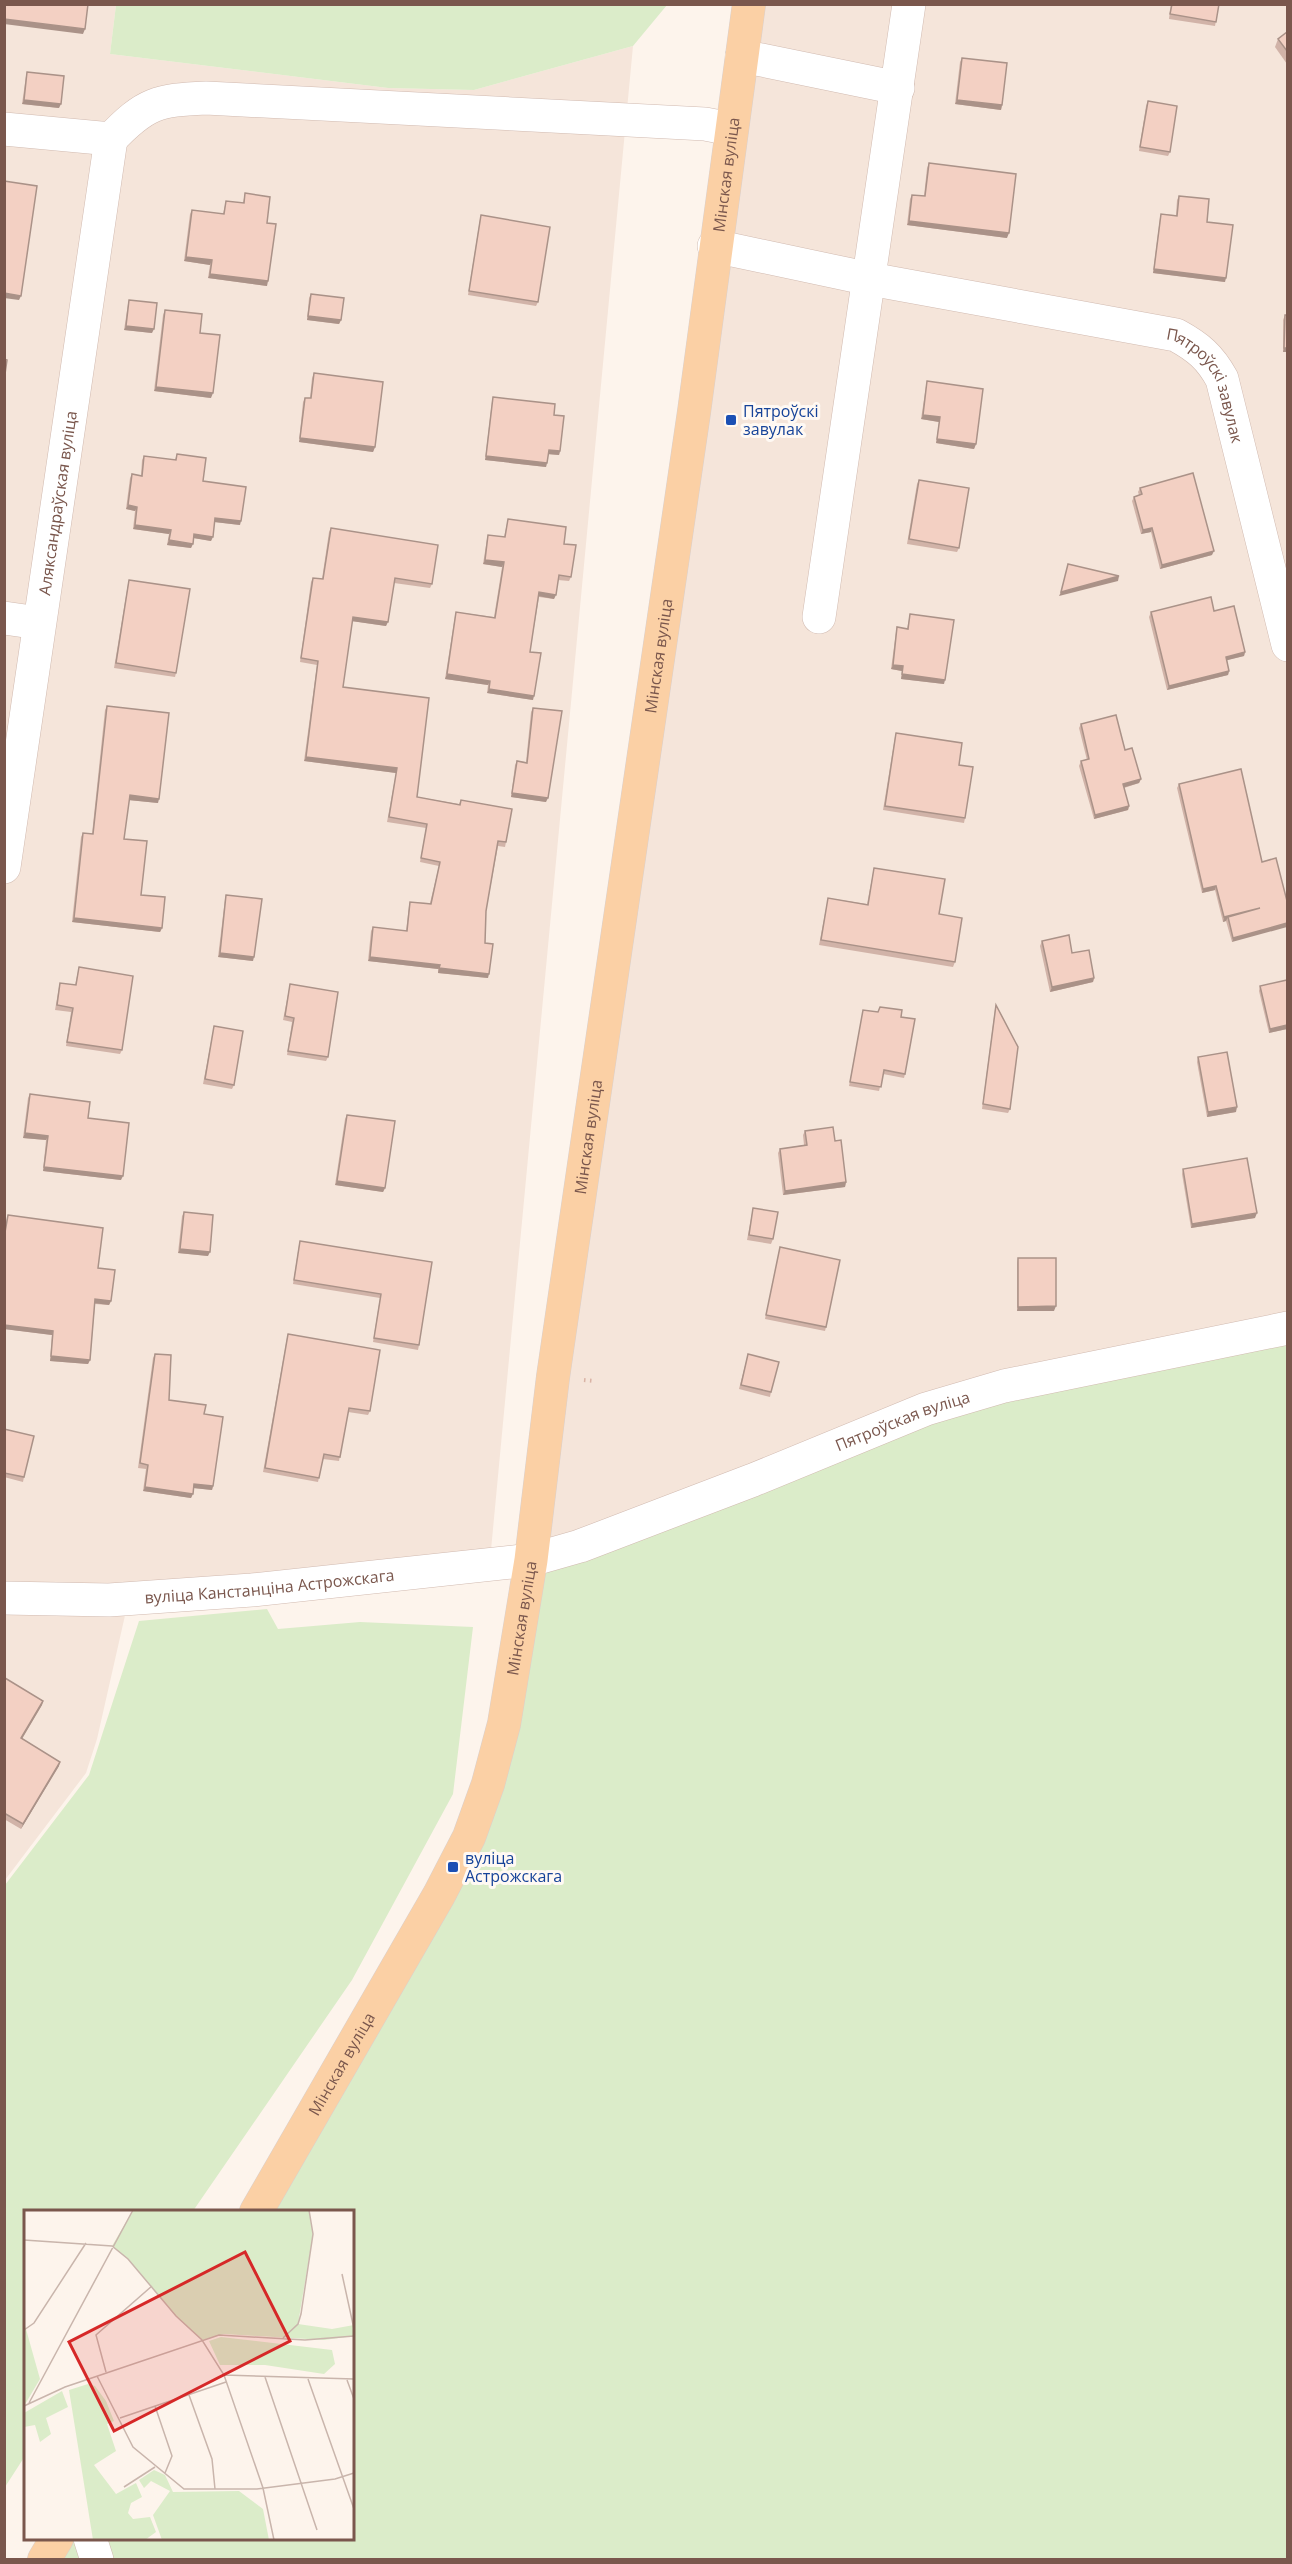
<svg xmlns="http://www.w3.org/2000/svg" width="1292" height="2564" font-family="'Open Sans',sans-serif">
<rect width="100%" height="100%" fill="#fdf4ec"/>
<g fill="#f5e5da">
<path d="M5 5H116L110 54 388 88 474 90 633 46 491 1550 131 1589 97 1739 86 1773 5 1880Z"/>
<path d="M749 5H1287V1328L531 1560Z"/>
</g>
<g fill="#dbecc9">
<path d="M116 5V4L667 5 633 46 474 90 388 88 110 54Z"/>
<path d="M1287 1328V2559L44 2560 57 2539 352 2538V2212L256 2211 469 1837 531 1560 926 1409Z"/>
<path d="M267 1609 278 1629 360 1622 473 1627 453 1794 352 1980 193 2211 26 2212 25 2456 5 2487V1885L89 1775 139 1621Z"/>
</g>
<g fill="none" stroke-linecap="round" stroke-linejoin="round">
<g stroke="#d1bab0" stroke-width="34">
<g id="minor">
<path d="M742 56 898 88"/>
<path d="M4 129 111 139"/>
<path d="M111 139C145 103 158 100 206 98L705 124 731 129"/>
<path id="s1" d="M714 246 870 279 1176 335C1198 347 1210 357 1222 379L1288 645"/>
<path d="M819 617 909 4"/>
<path d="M4 618 39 623"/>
<path id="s2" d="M4 867 111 139"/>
<path id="s3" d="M4 1598 109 1600 252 1590 531 1560 580 1546 753 1480 926 1409 1004 1386 1288 1328"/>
<path d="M90 2538 97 2560"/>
</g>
</g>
<g stroke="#dad0cd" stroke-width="34">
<g id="major">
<path id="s4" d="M256 2212 439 1895 469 1837 488 1784 504 1724 531 1560 553 1377 694 412 749 4"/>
<path d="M44 2560 57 2538"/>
</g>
</g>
<path stroke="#d9b3a5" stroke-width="4" stroke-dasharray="1.5 4.5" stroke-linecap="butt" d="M584 1380 594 1381"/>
<use href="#minor" stroke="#fff" stroke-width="33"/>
<use href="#major" stroke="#fbd0a5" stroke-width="33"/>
</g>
<g fill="#d1b3a8">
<path d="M1171 4H1219L1215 26 1169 19Z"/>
<path d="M1287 32V64L1275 47 1278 39Z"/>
<path d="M962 58 1002 105 1001 110 955 104 960 62Z"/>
<path d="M27 72 59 108 22 104 26 76Z"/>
<path d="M1148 101 1170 152 1168 156 1139 151 1146 106Z"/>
<path d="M929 163 1007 238 907 225 910 199 912 195 924 196 927 168Z"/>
<path d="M245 193 267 223V286L208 278 210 265 184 261 190 214 192 210 223 214 226 201 243 203Z"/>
<path d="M1179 196 1207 222 1225 282 1153 273 1160 218 1161 214 1176 215 1177 200Z"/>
<path d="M481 215 538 302 536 306 468 295 480 219Z"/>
<path d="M311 294 341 320 339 324 307 320 309 298Z"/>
<path d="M129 300 152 333 124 330 128 304Z"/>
<path d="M165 310 200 333 211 398 154 391 163 315Z"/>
<path d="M1285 315 1287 352H1283V320Z"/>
<path d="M314 373 375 447 373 452 299 442 303 402 305 398H310L312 378Z"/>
<path d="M927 381 976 444 974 449 936 443 939 422 921 419 926 386Z"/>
<path d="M493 397 554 415 560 451 559 455 548 454 546 467 485 460 492 401Z"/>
<path d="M177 454 203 481 240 525 215 522 211 541 194 538 191 548 167 545 169 534 133 529 135 511 126 509 130 478 132 474 141 476 142 460 144 456 175 460Z"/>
<path d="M919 480 959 548 957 552 907 544 917 484Z"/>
<path d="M1140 488 1212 555 1160 569 1151 532 1141 534 1132 501 1134 497 1139 495 1138 492Z"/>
<path d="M508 519 564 544 571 577 569 581 558 580 554 599 539 597 530 652 533 700 487 693 488 685 445 679 455 616 456 612 494 617 502 567 483 564 487 539 488 535 504 537Z"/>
<path d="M331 528 432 584 430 588 394 583 386 626 352 621 343 687 417 797 459 804 461 800 506 842 505 847 498 846 486 911 485 943 488 978 438 973V969L368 961 371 931 373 927 406 931 409 906 410 902 430 903 439 866 420 862 426 828 387 822 396 773 304 761 317 665 300 662 311 582 313 578 322 579 329 532Z"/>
<path d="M129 580 176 673 175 677 114 668 128 584Z"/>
<path d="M1214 611 1245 652 1244 656 1227 660 1229 671 1228 675 1167 690 1149 617 1151 612Z"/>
<path d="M910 614 944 684 901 679 902 671 891 669 896 632 897 627 907 629Z"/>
<path d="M107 706 158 803 129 800 124 839 141 895 162 928 160 932 72 922 81 837 83 833 92 834 105 710Z"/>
<path d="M533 708 546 802 511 797 515 765 517 761 526 762 531 712Z"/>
<path d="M1081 724 1125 750 1141 779 1139 783 1124 788 1129 806 1128 810 1094 819 1079 766 1081 761 1087 760 1079 728Z"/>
<path d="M896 733 959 765 965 818 964 823 883 810 895 737Z"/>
<path d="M1179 784 1262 862 1232 942 1226 921 1223 922 1215 890 1202 893 1177 788Z"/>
<path d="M874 868 939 914 955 962 953 967 819 945 828 898 867 904Z"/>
<path d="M226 895 253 961 218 957 225 899Z"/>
<path d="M1042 941 1072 953 1094 978 1093 982 1050 992 1040 946Z"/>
<path d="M79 967 122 1050 120 1054 66 1046 71 1012 55 1010 59 987 60 983 75 985Z"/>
<path d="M290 984 328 1057 326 1061 287 1055 292 1022 283 1020Z"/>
<path d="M1260 986 1287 1029 1269 1033 1259 991Z"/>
<path d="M996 1005 1010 1109 1008 1113 982 1109 995 1009Z"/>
<path d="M880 1007 901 1017 905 1074 904 1078 883 1074 879 1091 849 1086 863 1010 878 1012Z"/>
<path d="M214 1026 234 1085 232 1089 203 1084Z"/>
<path d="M1198 1057 1236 1112 1207 1117 1197 1062Z"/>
<path d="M30 1094 88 1118 121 1180 43 1171 46 1140 23 1138 28 1098Z"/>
<path d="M347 1115 385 1188 383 1192 335 1185 345 1119Z"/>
<path d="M805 1131 846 1182 845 1187 783 1195 778 1153 780 1149 804 1145 803 1135Z"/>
<path d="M1183 1169 1255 1218 1191 1228 1182 1174Z"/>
<path d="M753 1208 773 1239 771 1244 747 1240Z"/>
<path d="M184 1212 208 1256 178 1253 182 1216Z"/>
<path d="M8 1215 98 1268 111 1301 109 1305 95 1304 90 1360 88 1364 50 1361 52 1335 4 1329V1230Z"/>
<path d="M300 1241 432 1262 419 1345 418 1350 373 1342 380 1298 293 1284 299 1245Z"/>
<path d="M780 1247 826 1327 825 1331 765 1319Z"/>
<path d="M1018 1258 1054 1311H1017V1263Z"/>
<path d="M288 1334 370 1411 368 1415 348 1412 339 1461 323 1459 318 1482 263 1472 287 1338Z"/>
<path d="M155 1354 169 1400 204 1414 213 1486 212 1490 194 1488 191 1498 143 1491 146 1469 138 1468 153 1358Z"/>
<path d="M748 1354 771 1392 770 1397 739 1389Z"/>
<path d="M4 1429 24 1477 23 1482 4 1477Z"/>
<path d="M5 1678 43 1701 42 1705 22 1739 59 1766 21 1829 4 1819Z"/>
</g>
<g fill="#aa9288">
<path d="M4 19 85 29 83 34 4 24Z"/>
<path d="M24 100 61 104 59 108 22 104Z"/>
<path d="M957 100 1002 105 1001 110 955 104Z"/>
<path d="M909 221 1009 233 1007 238 907 225Z"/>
<path d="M186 257 212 260 210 265 184 261Z"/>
<path d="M1154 269 1226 278 1225 282 1153 273Z"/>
<path d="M210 274 268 281 267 286 208 278Z"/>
<path d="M4 293 21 296 19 300 4 298Z"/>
<path d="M308 316 341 320 339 324 307 320Z"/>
<path d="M126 326 154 329 152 333 124 330Z"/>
<path d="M1284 348H1287V352H1283Z"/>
<path d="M156 387 213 393 211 398 154 391Z"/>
<path d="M923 415 940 417 939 422 921 419Z"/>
<path d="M300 438 375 447 373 452 299 442Z"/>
<path d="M937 439 976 444 974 449 936 443Z"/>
<path d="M549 450 560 451 559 455 547 454Z"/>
<path d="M486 456 547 463 546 467 485 460Z"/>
<path d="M128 505 137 507 135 511 126 509Z"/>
<path d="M215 518 241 521 240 525 214 522Z"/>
<path d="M135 525 171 530 169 534 133 529Z"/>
<path d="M1152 528 1151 532 1141 534 1143 530Z"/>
<path d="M194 534 213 537 211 541 193 538Z"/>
<path d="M169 540 193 544 191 548 167 545Z"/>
<path d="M1214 551 1212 555 1160 569 1162 565Z"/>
<path d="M485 560 504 562 502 567 483 564Z"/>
<path d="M1119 576 1118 581 1059 596 1061 592Z"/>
<path d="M539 592 556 595 554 599 538 596Z"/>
<path d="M353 617 388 622 386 626 351 621Z"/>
<path d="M1245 652 1244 656 1224 661 1226 657Z"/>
<path d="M893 665 903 666 902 671 891 669Z"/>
<path d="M1229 671 1228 675 1167 690 1169 686Z"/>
<path d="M447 674 490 681 488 685 445 679Z"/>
<path d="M902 674 945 680 944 684 901 679Z"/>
<path d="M489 689 534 696 533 700 487 693Z"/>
<path d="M306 757 397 768 396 773 304 761Z"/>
<path d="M1141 779 1139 783 1122 788 1123 784Z"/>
<path d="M512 793 548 798 546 802 511 797Z"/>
<path d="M130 795 159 799 158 803 128 800Z"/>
<path d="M1129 806 1128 810 1094 819 1095 815Z"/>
<path d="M1216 886 1215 890 1202 893 1203 889Z"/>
<path d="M1259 912 1228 917 1226 921 1223 922 1224 917Z"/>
<path d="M74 918 162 928 160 932 72 922Z"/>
<path d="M1287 923V927L1232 942 1233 938Z"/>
<path d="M220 953 254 957 253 961 218 957Z"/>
<path d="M370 957 440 965 438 969 368 961Z"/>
<path d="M439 968 489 974 488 978 438 973Z"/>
<path d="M1094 978 1093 982 1050 992 1052 987Z"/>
<path d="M1287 1025V1029L1269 1033 1270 1029Z"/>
<path d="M1237 1107 1236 1112 1207 1117 1208 1112Z"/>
<path d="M25 1133 48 1136 46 1140 23 1138Z"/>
<path d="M44 1167 123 1176 121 1180 43 1171Z"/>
<path d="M337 1181 385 1188 383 1192 335 1185Z"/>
<path d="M846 1182 845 1187 783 1195 785 1191Z"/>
<path d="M1257 1213 1255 1218 1191 1228 1192 1224Z"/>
<path d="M180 1249 210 1252 208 1256 178 1253Z"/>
<path d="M95 1299 111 1301 109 1305 93 1303Z"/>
<path d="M1056 1306 1054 1311H1017L1018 1307Z"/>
<path d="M4 1325 53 1331 52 1335 4 1329Z"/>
<path d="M51 1356 90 1360 88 1364 50 1361Z"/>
<path d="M194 1484 213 1486 212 1490 193 1488Z"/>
<path d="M145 1487 193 1494 191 1498 143 1491Z"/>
<path d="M43 1701 42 1705 20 1742 21 1738Z"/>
<path d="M60 1762 59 1766 21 1829 23 1824Z"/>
</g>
<g fill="#f3d0c3" stroke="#aa9288" stroke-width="1.5">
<path d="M4 4H88L85 29 4 19Z"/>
<path d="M1172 4H1219L1216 22 1170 14Z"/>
<path d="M1287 32V51L1278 39Z"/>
<path d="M962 58 1007 63 1002 105 957 100Z"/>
<path d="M27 72 64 76 61 104 24 100Z"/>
<path d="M1148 101 1177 106 1170 152 1140 147Z"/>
<path d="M929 163 1016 174 1009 233 909 221 912 195 925 196Z"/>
<path d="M4 181 37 186 21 296 4 293Z"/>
<path d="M245 193 270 197 267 223 276 224 268 281 210 274 212 260 186 257 192 210 224 214 226 201 244 203Z"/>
<path d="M1179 196 1209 199 1207 222 1233 225 1226 278 1154 269 1161 214 1177 216Z"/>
<path d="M481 215 550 227 538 302 469 291Z"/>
<path d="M311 294 344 298 341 320 308 316Z"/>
<path d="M129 300 157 303 154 329 126 326Z"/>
<path d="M165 310 202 314 200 333 220 335 213 393 156 387Z"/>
<path d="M1285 315H1287V348H1284Z"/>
<path d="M4 359 7 360 4 381Z"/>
<path d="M314 373 383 382 375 447 300 438 305 398H311Z"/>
<path d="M927 381 983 389 976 444 937 439 940 417 923 415Z"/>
<path d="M493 397 555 404 554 415 564 416 560 451 549 450 547 463 486 456Z"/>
<path d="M177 454 206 458 203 481 246 487 241 521 215 518 213 537 194 534 193 544 169 540 171 530 135 525 137 507 128 505 132 474 142 476 144 456 176 460Z"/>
<path d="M1193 473 1214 551 1162 565 1152 528 1143 530 1134 497 1142 494 1140 488Z"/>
<path d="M919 480 969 488 959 548 909 539Z"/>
<path d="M508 519 566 527 564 544 576 545 571 577 559 575 556 595 539 592 530 652 541 653 534 696 489 689 490 681 447 674 456 612 495 618 504 562 485 560 488 535 505 537Z"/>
<path d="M331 528 438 545 432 584 395 578 388 622 353 617 343 687 429 698 417 797 460 805 461 800 512 809 506 842 498 841 486 911 485 943 493 944 489 974 439 968 440 965 370 957 373 927 407 931 410 902 431 904 440 862 421 858 427 824 389 817 397 768 306 757 318 661 301 658 313 578 323 579Z"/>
<path d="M1068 564 1119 576 1061 592Z"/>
<path d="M129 580 190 589 176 673 116 663Z"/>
<path d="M1211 597 1214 611 1234 606 1245 652 1226 657 1229 671 1169 686 1151 612Z"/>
<path d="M910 614 954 620 945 680 902 674 903 666 893 665 897 627 908 629Z"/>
<path d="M107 706 169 713 159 799 130 795 124 839 147 841 141 895 165 897 162 928 74 918 83 833 93 834Z"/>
<path d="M533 708 562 711 548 798 512 793 517 761 527 763Z"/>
<path d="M1116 715 1125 750 1132 748 1141 779 1123 784 1129 806 1095 815 1081 761 1089 759 1081 724Z"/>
<path d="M896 733 962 743 959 765 973 767 965 818 885 806Z"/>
<path d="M1241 769 1262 862 1276 858 1287 901V923L1233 938 1228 917 1260 908 1224 917 1216 886 1203 889 1179 784Z"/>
<path d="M874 868 945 879 939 914 962 918 955 962 821 940 828 898 868 905Z"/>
<path d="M226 895 262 899 254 957 220 953Z"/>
<path d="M1069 935 1072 953 1089 950 1094 978 1052 987 1042 941Z"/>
<path d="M79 967 133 976 122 1050 67 1042 73 1008 57 1005 60 983 76 985Z"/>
<path d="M1287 980V1025L1270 1029 1260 986Z"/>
<path d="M290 984 338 992 328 1057 288 1051 294 1018 285 1016Z"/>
<path d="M996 1005 1018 1047 1010 1109 983 1104Z"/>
<path d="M880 1007 902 1010 901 1017 915 1019 905 1074 884 1070 881 1087 850 1082 863 1010 878 1012Z"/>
<path d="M214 1026 243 1031 234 1085 205 1079Z"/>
<path d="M1227 1052 1237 1107 1208 1112 1198 1057Z"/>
<path d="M30 1094 90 1102 88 1118 129 1123 123 1176 44 1167 48 1136 25 1133Z"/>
<path d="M347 1115 395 1121 385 1188 337 1181Z"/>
<path d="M833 1127 835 1141 841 1140 846 1182 785 1191 780 1149 807 1145 805 1131Z"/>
<path d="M1247 1158 1257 1213 1192 1224 1183 1169Z"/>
<path d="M753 1208 778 1212 773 1239 749 1235Z"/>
<path d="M184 1212 213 1215 210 1252 180 1249Z"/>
<path d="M8 1215 103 1228 98 1268 115 1270 111 1301 95 1299 90 1360 51 1356 53 1331 4 1325V1238Z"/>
<path d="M300 1241 432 1262 419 1345 374 1338 381 1294 294 1280Z"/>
<path d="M780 1247 840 1260 826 1327 766 1315Z"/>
<path d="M1018 1258H1056V1306L1018 1307Z"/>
<path d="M288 1334 380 1350 370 1411 349 1408 340 1457 324 1454 319 1478 265 1468Z"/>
<path d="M155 1354 171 1355 169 1400 206 1405 204 1414 223 1417 213 1486 194 1484 193 1494 145 1487 148 1465 140 1463Z"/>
<path d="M748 1354 779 1362 771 1392 741 1385Z"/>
<path d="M4 1429 34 1436 24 1477 4 1473Z"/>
<path d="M5 1678 43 1701 21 1738 60 1762 23 1824 4 1813Z"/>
</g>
<g fill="#1a4fb4" stroke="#fff9f3" stroke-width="2">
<rect x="725" y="414" width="12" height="12" rx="3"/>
<rect x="447" y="1861" width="12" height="12" rx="3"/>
</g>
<g text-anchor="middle" stroke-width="6" stroke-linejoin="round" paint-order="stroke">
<g font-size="16" fill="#7a574d" stroke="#fff9f3">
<text dy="6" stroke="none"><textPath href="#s4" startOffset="2115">Мінская вуліца</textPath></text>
<text dy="6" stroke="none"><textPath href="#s1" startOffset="531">Пятроўскі завулак</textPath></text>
<text dy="6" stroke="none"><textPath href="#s2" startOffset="368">Аляксандраўская вуліца</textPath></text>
<text dy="6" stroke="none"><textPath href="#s4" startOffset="1629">Мінская вуліца</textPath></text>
<text dy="6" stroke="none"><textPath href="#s4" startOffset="1143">Мінская вуліца</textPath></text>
<text dy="6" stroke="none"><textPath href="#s3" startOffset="926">Пятроўская вуліца</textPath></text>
<text dy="6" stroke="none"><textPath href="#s3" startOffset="266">вуліца Канстанціна Астрожскага</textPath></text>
<text dy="6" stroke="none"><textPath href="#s4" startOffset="657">Мінская вуліца</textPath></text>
<text dy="6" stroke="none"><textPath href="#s4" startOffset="171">Мінская вуліца</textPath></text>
</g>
<g font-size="16" fill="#164399" stroke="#fff9f3" text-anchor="start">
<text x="743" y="417">Пятроўскі<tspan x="743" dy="18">завулак</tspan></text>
<text x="465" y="1864">вуліца<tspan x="465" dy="18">Астрожскага</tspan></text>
</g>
</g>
<g transform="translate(24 2210)">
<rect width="330" height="330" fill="#fdf4ec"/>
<path d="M109 0H285L289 24 274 114 308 119 330 115V126L300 130 200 124 178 130 152 106 104 49 88 36ZM0 112 16 169 0 196ZM197 127 308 140 311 154 300 164 241 155H196L185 131ZM64 174 71 176 82 191 90 211 83 214 92 241 70 255 92 284 112 273 118 287 107 293 104 303 109 309 126 307 132 322 121 330H69L45 180ZM38 181 44 197 22 208 27 224 16 232 11 215 0 217V203ZM130 260 141 265 149 282 215 281 239 299 245 330H138L129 305 146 281 127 271 120 278 115 270Z" fill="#dbecc9"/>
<path fill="none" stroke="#c9b5ac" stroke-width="1.5" d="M0 30 88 36 104 49 152 106 178 130 200 165 239 278 250 330M318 64 330 119M0 120 10 113 62 33M259 128 274 114 277 104 289 24 285 0M82 162 72 125 128 76M200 165 330 169M73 166 109 237 160 279H233L311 269 330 263M241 167 293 320M284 169 330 299M323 170 330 189M165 185 188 249 191 279M5 193 109 0M0 196 41 177 195 125 281 130 330 126M131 196 148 246 141 263M96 208 202 172M100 277 131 257"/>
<path fill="#d62828" fill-opacity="0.15" stroke="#d62828" stroke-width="3" d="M221 42 266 131 90 221 45 132Z"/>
<rect width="330" height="330" fill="none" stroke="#7a574d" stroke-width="3"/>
</g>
<rect width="1292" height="2564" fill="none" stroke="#7a574d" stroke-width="12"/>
</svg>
